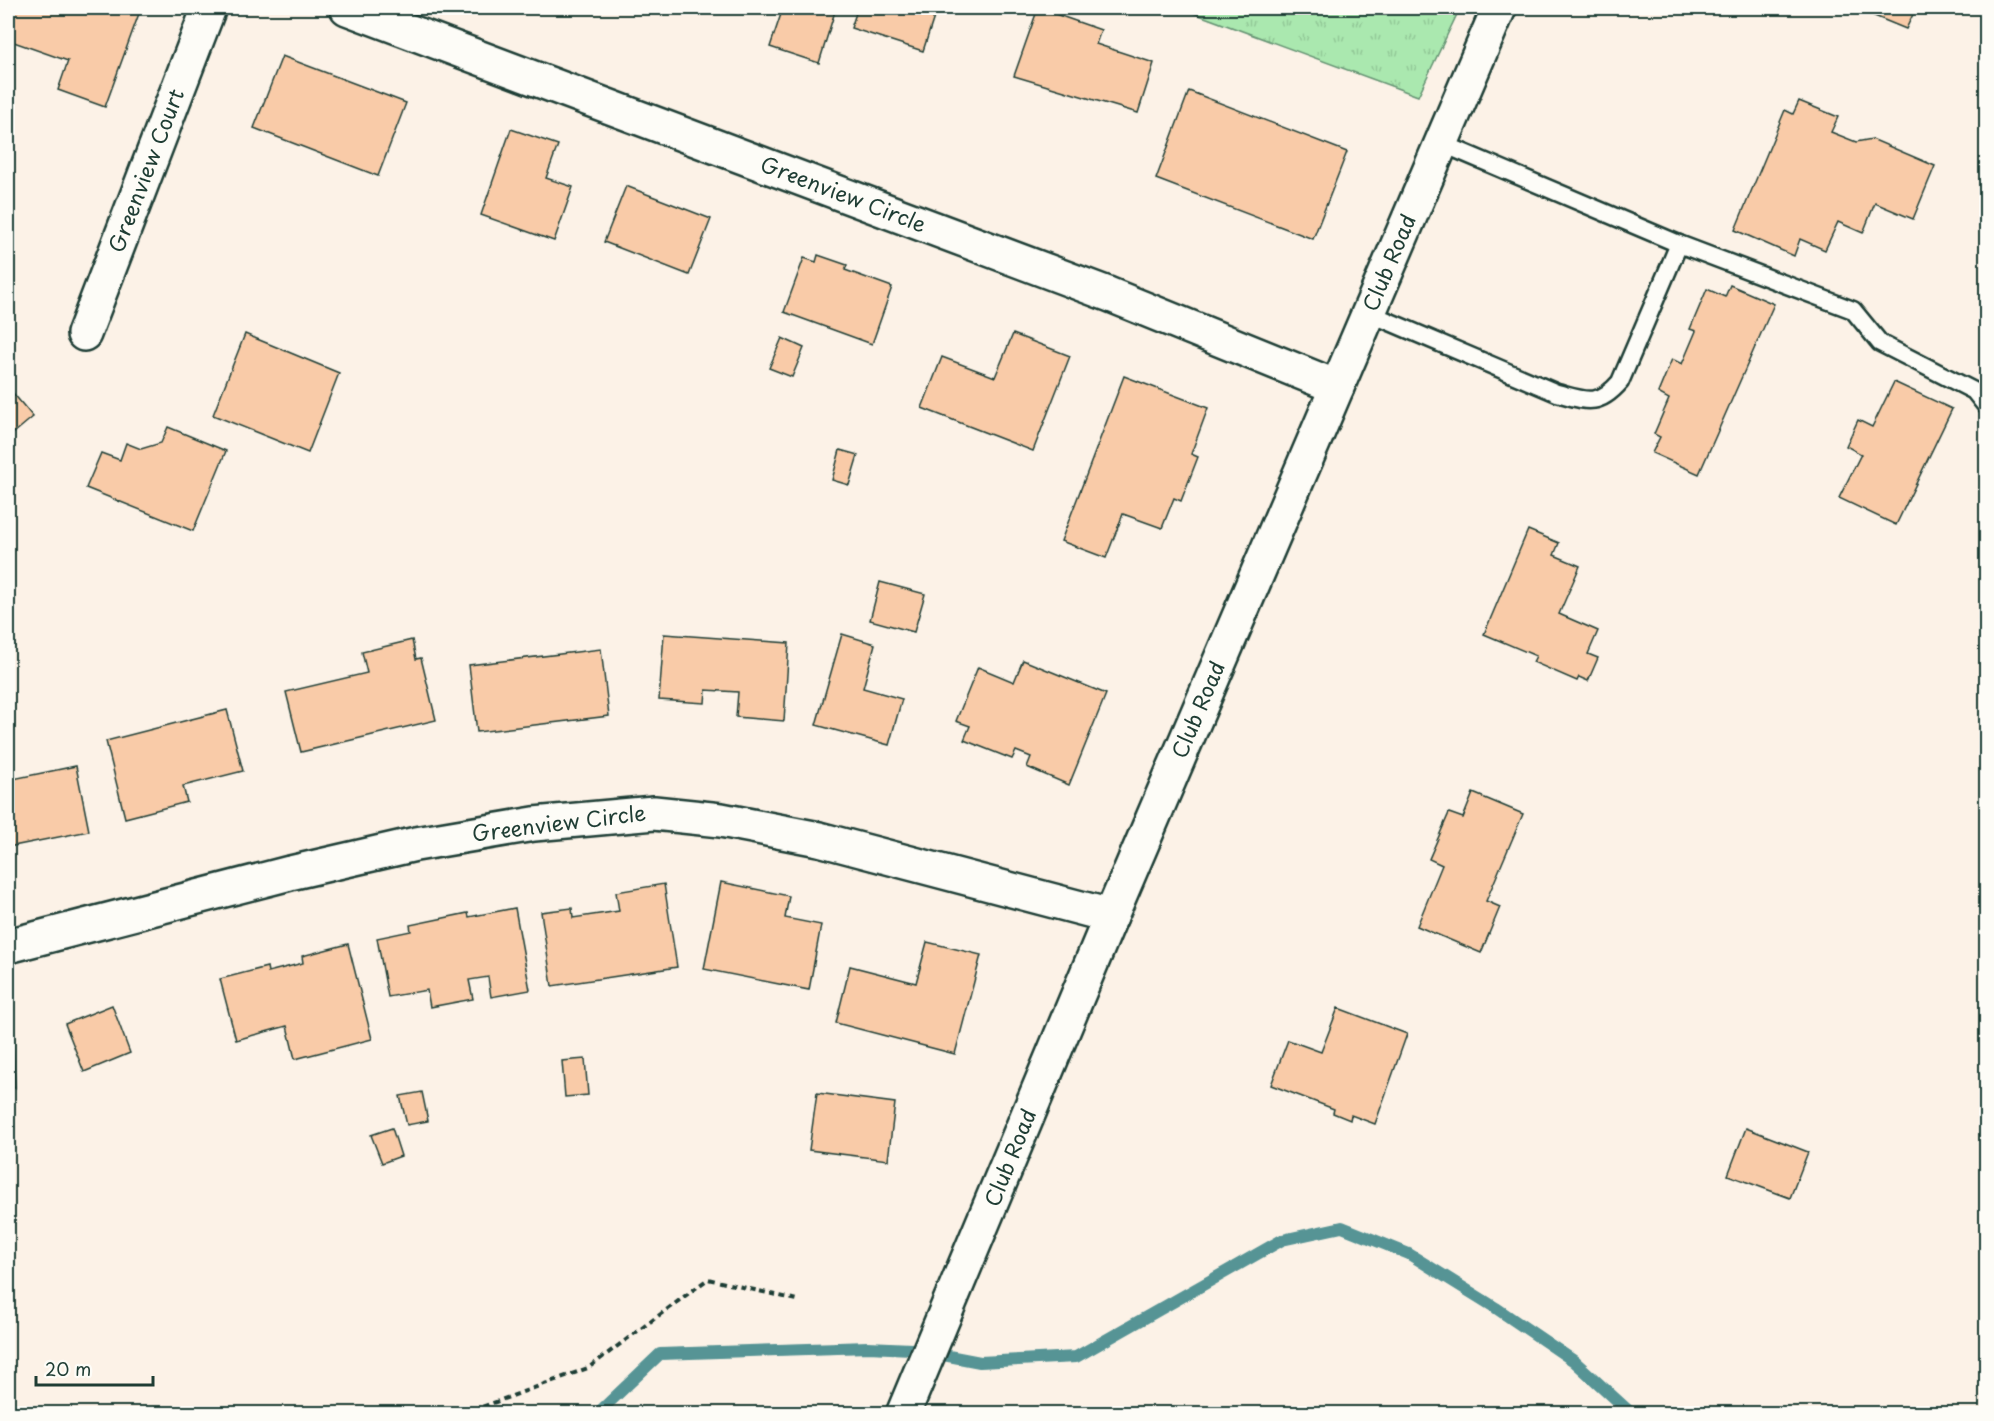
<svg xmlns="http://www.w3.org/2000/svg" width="1994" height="1421" font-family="'Playpen Sans',sans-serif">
<defs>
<pattern id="grass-tufts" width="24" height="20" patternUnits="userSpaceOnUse" patternTransform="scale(1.5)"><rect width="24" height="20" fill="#aae8af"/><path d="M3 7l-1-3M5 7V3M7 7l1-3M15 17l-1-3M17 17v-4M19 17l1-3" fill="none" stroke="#92c897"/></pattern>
</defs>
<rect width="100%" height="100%" fill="#fcf2e7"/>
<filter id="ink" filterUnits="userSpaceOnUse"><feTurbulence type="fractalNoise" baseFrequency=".0167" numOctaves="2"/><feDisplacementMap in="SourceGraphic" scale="12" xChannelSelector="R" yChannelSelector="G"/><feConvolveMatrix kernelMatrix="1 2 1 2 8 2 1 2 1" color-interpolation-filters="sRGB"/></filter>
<g filter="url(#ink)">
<path fill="url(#grass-tufts)" stroke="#649272" stroke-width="1.5" d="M1180 8H1460L1418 96Z"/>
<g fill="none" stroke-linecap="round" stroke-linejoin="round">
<path stroke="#579495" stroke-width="12" d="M597 1414 660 1354 868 1347 912 1349 980 1362 1076 1357 1282 1240 1342 1227 1409 1254 1496 1308 1574 1361 1632 1414"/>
</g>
<g fill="#f9cba8" stroke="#1f3d34" stroke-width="1.5">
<path d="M8 8H141L105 107 58 90 68 61 8 40Z"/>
<path d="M783 8H836L819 63 770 47Z"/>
<path d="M848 8H937L923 51 851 28 857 10Z"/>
<path d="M1038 8 1101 30 1096 44 1154 63 1138 113 1014 76Z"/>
<path d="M1855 8H1916L1906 29Z"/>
<path d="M282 56 406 103 378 176 254 128Z"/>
<path d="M1189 91 1347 152 1313 239 1156 179Z"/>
<path d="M1799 101 1838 117 1831 132 1856 142 1872 139 1935 166 1913 219 1875 203 1863 233 1838 222 1825 250 1800 239 1794 256 1735 230 1785 110 1793 114Z"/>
<path d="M511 129 558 145 546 178 573 187 554 241 481 215Z"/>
<path d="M626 186 711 219 689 275 604 242Z"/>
<path d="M818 255 847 265 845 270 892 287 872 344 784 312 804 258 816 262Z"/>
<path d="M1730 285 1774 304 1699 474 1652 453 1660 437 1654 434 1669 399 1658 393 1672 359 1682 364 1696 331 1690 329 1707 289 1725 297Z"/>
<path d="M245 334 339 373 308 453 213 415Z"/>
<path d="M1013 334 1070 356 1033 451 922 408 942 357 995 377Z"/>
<path d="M782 338 804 348 792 377 769 368Z"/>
<path d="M1124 376 1208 408 1191 454 1198 457 1181 501 1174 498 1162 528 1123 514 1106 558 1061 541Z"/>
<path d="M1894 382 1952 409 1896 525 1839 498 1861 454 1846 446 1858 420 1872 427Z"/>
<path d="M8 387 33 417 8 438Z"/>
<path d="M168 427 226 451 193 531 86 488 101 453 120 460 126 443 141 449 161 443Z"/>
<path d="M840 450 858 455 849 485 832 480Z"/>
<path d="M1528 530 1559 543 1554 555 1580 566 1559 614 1598 631 1588 654 1598 658 1588 681 1579 677 1577 681 1533 662 1536 656 1484 634Z"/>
<path d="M880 582 925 594 914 632 870 620Z"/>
<path d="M664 634 789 643 784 721 736 717 738 692 706 690 705 703 659 700Z"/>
<path d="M842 634 875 644 863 688 902 699 889 745 816 725Z"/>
<path d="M412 640 416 659 421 658 436 720 301 752 286 692 367 673 362 652Z"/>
<path d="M601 649 609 716 477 732 469 665Z"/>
<path d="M1023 660 1106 694 1069 785 1027 767 1031 757 1016 751 1012 759 964 740 970 726 956 721 978 667 1014 682Z"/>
<path d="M227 710 243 771 183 786 187 802 125 818 106 741Z"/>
<path d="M76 766 89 831 8 847V780Z"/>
<path d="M1473 793 1523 814 1486 901 1500 907 1481 953 1417 926 1442 865 1429 859 1449 813 1463 818Z"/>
<path d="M721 882 789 896 785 918 821 925 809 990 704 969Z"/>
<path d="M664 884 677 967 552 986 541 912 572 908 573 918 619 911 616 892Z"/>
<path d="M515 908 530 990 491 997 488 977 469 980 473 999 430 1007 427 990 388 997 377 938 411 931 410 925 468 913 469 917Z"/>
<path d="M927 942 981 955 955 1054 836 1023 850 966 916 983Z"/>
<path d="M348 944 372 1039 295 1059 287 1026 236 1040 220 979 267 967 268 972 303 963 302 956Z"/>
<path d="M112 1005 130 1053 84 1072 65 1024Z"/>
<path d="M1338 1008 1407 1034 1375 1124 1351 1115 1350 1120 1333 1113 1334 1109 1271 1085 1288 1040 1321 1052Z"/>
<path d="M12 1011 15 1088H8V1012Z"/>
<path d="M585 1059 588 1095 565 1097 562 1061Z"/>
<path d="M422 1092 428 1121 407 1125 400 1096Z"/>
<path d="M817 1093 895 1103 888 1160 809 1150Z"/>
<path d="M392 1128 401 1156 382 1163 371 1135Z"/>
<path d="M1746 1128 1808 1152 1790 1198 1728 1175Z"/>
</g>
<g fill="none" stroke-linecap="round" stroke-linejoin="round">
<g stroke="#1f3d34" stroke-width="21">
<g id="service">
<path d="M1441 143 1679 244 1853 310 1880 343 1974 391 1986 406"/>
<path d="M1369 313 1557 393C1587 401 1598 407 1620 382L1679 244"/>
</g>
</g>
<g stroke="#1f3d34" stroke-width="38">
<g id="minor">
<path d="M347 8 1108 294 1337 387"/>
<path d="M84 334 209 8"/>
<path d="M8 946 290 873 416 844 534 824 654 813 721 820 819 839 1111 916"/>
</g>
</g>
<g stroke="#1f3d34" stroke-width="38">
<path id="tertiary" d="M903 1414 1111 916 1499 8"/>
</g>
<path stroke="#1f3d34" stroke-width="4" stroke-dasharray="6 4.5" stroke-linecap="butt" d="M463 1414 588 1368 708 1279 797 1300"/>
<use href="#service" stroke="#fdfcf7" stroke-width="16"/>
<use href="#minor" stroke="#fdfcf7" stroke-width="33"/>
<use href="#tertiary" stroke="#fdfcf7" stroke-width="33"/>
</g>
</g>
<g text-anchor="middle" stroke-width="4.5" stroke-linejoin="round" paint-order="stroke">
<g font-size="21" fill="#1f3d34" stroke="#fdfcf7">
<text transform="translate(147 171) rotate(-69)" y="7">Greenview Court</text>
<text transform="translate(843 195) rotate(21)" y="7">Greenview Circle</text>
<text transform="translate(1390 263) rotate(-67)" y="7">Club Road</text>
<text transform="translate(1199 710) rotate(-67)" y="7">Club Road</text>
<text transform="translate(559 824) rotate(-7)" y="7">Greenview Circle</text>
<text transform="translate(1011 1158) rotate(-68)" y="7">Club Road</text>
</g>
</g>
<rect width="1994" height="1421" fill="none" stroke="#fdfcf7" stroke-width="30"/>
<rect x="15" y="15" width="1964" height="1391" fill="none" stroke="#1f3d34" stroke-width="2" filter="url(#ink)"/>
<path d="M36 1376v9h117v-9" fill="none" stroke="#1f3d34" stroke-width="3"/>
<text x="45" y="1376" font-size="18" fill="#1f3d34" stroke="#fdfcf7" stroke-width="4.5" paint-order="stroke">20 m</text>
</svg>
